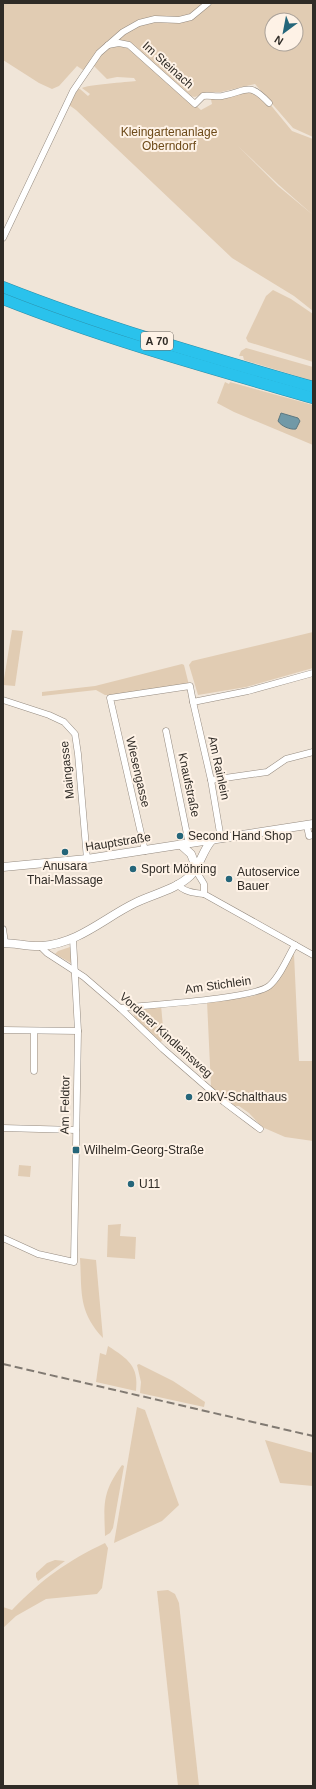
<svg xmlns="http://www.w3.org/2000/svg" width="316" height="1789" font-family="Arial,sans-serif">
<rect width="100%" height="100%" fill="#f0e5d8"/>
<g fill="#e1ccb3" fill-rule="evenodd">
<path d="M3 3H207L191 17 154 19 131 27 83 70 77 66 59 86 52 89 39 83 3 60Z"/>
<path d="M211 3H313V137L293 128 255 84 221 92H207L195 97 190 96 120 41V37L145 22 179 21ZM272 20H296V44H272Z"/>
<path d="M108 46H118L127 48 141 58 201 110 212 104 210 95 248 89 269 103 292 131 313 139V215L279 185 238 146 278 186 313 215V311L294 296 232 258 76 110 69 105 78 89H80L88 96 90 94 82 88C86 85 128 82 136 81L134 78 117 77 107 79 94 66 93 63Z"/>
<path d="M273 290 291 299 313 314V362L248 342 246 338 266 296Z"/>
<path d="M246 348 313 367V381L244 360 243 356H239L241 351Z"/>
<path d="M225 382 229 384 230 382 313 405V445L234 412 217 403Z"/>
<path d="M12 630 23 631 15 686 3 685Z"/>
<path d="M313 632V668L246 687 198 695 189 665 192 661Z"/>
<path d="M182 664 184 665 189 685 117 695H105L96 690 42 696V692L95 686Z"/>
<path d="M70 947 71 950V963L55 954 58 951Z"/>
<path d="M292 954H294L299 1061H313V1141L285 1137 262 1127 249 1113 239 1106H234L225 1101 211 1087 207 1001C228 998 257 1001 273 986 282 979 287 964 292 954Z"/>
<path d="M161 1005 164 1038 160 1043 135 1018 132 1010 134 1008Z"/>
<path d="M19 1165 31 1166 30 1177 18 1176Z"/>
<path d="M121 1224 120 1236 136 1237 135 1259 107 1257 108 1225Z"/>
<path d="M80 1258 96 1260 103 1338C78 1311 82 1292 80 1258Z"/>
<path d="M108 1346C128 1359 139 1366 136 1391L96 1382 100 1353 106 1355Z"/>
<path d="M139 1364 173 1381 205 1402 204 1407 140 1393 141 1382 137 1365Z"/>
<path d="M137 1407 145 1410 179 1505 162 1521 114 1543Z"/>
<path d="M265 1440 313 1453V1486L280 1483Z"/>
<path d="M122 1465 124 1466 113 1528 110 1533 105 1536C104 1503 102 1493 122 1465Z"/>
<path d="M105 1543 108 1548 102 1588 97 1594 46 1599 16 1616 3 1628V1607L12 1610C41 1580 67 1561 105 1543Z"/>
<path d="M55 1560 65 1561 38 1581 36 1577V1573L47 1563Z"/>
<path d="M168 1590 175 1594 179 1603 199 1786H178L157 1591Z"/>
</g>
<path fill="#7199a7" stroke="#5d7880" d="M281 413 298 418 300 421 296 429C290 430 281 426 278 421Z"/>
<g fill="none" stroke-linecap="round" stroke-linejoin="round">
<g stroke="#958b80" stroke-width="7">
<g id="street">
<path d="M108 45 119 43 129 45 195 104 203 96C209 95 216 97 222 96 248 91 248 81 269 103"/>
<path d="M3 238 73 91 99 53 123 32 139 23 155 19 179 20 191 17 208 3"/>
<path d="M3 700 49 715 64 722 75 734 78 754 87 859"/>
<path d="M193 702 211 780 221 839"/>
<path d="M166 731 189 844"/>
<path d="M211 780 267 772 286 759 313 752"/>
<path d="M307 826 309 836 313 835"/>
<path d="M145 851 110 698 190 686 193 702 248 691 313 673"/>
<path d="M195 869 204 884V894"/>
<path d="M177 884C184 892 194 893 204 894L313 955"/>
<path d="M3 929 5 943"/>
<path d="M40 946 47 953 84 977 120 1008 163 1049 224 1102 260 1129"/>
<path d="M120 1008C146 1005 253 999 269 986 280 977 287 958 295 945"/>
<path d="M3 1030 78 1031"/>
<path d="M34 1071V1031"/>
<path d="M3 1128 76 1130"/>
<path d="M3 1238 38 1254 74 1262 78 1031 73 939"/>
</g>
</g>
<g stroke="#958b80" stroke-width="9">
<g id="secondary">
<path d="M181 845 191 854 196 867"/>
<path d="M3 867 87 859 313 824"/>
<path d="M3 943C16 943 29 947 42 946 79 943 104 918 135 903 153 894 175 890 190 876 200 867 202 851 212 840"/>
</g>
</g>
<g stroke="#2c8da7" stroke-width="12">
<g id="highway">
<path d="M3 287C104 327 209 357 313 387"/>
<path d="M3 299C104 339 209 368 313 398"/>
</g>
</g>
<use href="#street" stroke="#fff" stroke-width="6"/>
<use href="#secondary" stroke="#fff" stroke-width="8"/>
<use href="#highway" stroke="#2ac2ec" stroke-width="11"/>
<path stroke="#817a72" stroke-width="2" stroke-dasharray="8 4" stroke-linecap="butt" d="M3 1364 313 1436"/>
</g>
<g fill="#25667a" stroke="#fef2e6" stroke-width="1.5">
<circle cx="180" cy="836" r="4"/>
<circle cx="65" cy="852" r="4"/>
<circle cx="133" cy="869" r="4"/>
<circle cx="229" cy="879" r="4"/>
<circle cx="189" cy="1097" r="4"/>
<rect x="72" y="1146" width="8" height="8" rx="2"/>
<circle cx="131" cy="1184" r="4"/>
</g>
<g text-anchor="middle" stroke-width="4" stroke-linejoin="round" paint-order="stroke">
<rect fill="#fef2e6" stroke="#6d6760" stroke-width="1" x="141" y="332" width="32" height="18" rx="3"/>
<g font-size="11" font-weight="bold" fill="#2f2b26">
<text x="157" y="345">A 70</text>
</g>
<g font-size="12" fill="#2f2b26" stroke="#fef2e6">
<text transform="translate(168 65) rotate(42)" y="4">Im Steinach</text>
<text transform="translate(219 768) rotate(78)" y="4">Am Rainlein</text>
<text transform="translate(67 770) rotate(-96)" y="4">Maingasse</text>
<text transform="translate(138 772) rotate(77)" y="4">Wiesengasse</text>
<text transform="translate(189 785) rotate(78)" y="4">Knaufstraße</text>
<text transform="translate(118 842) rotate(-9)" y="4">Hauptstraße</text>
<text transform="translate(218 985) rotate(-8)" y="4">Am Stichlein</text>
<text transform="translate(166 1035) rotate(42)" y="4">Vorderer Kindleinsweg</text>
<text transform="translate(65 1105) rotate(-89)" y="4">Am Feldtor</text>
</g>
<g font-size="12" fill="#6d4a19" stroke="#fef2e6">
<text x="169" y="136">Kleingartenanlage<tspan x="169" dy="14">Oberndorf</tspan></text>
</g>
<g font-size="12" fill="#2f2b26" stroke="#fef2e6" text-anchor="start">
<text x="188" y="840">Second Hand Shop</text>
<text x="65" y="870" text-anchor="middle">Anusara<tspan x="65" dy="14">Thai-Massage</tspan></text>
<text x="141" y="873">Sport Möhring</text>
<text x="237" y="876">Autoservice<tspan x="237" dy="14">Bauer</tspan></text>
<text x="197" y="1101">20kV-Schalthaus</text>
<text x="84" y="1154">Wilhelm-Georg-Straße</text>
<text x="139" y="1188">U11</text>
</g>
</g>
<rect width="316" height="1789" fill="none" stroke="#2f2b26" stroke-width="8"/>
<g transform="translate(284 32) rotate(212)"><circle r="19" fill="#fef2e6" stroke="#aba299"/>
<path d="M0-3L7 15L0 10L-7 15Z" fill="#25667a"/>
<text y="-6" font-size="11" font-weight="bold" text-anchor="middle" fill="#2f2b26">N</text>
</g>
</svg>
